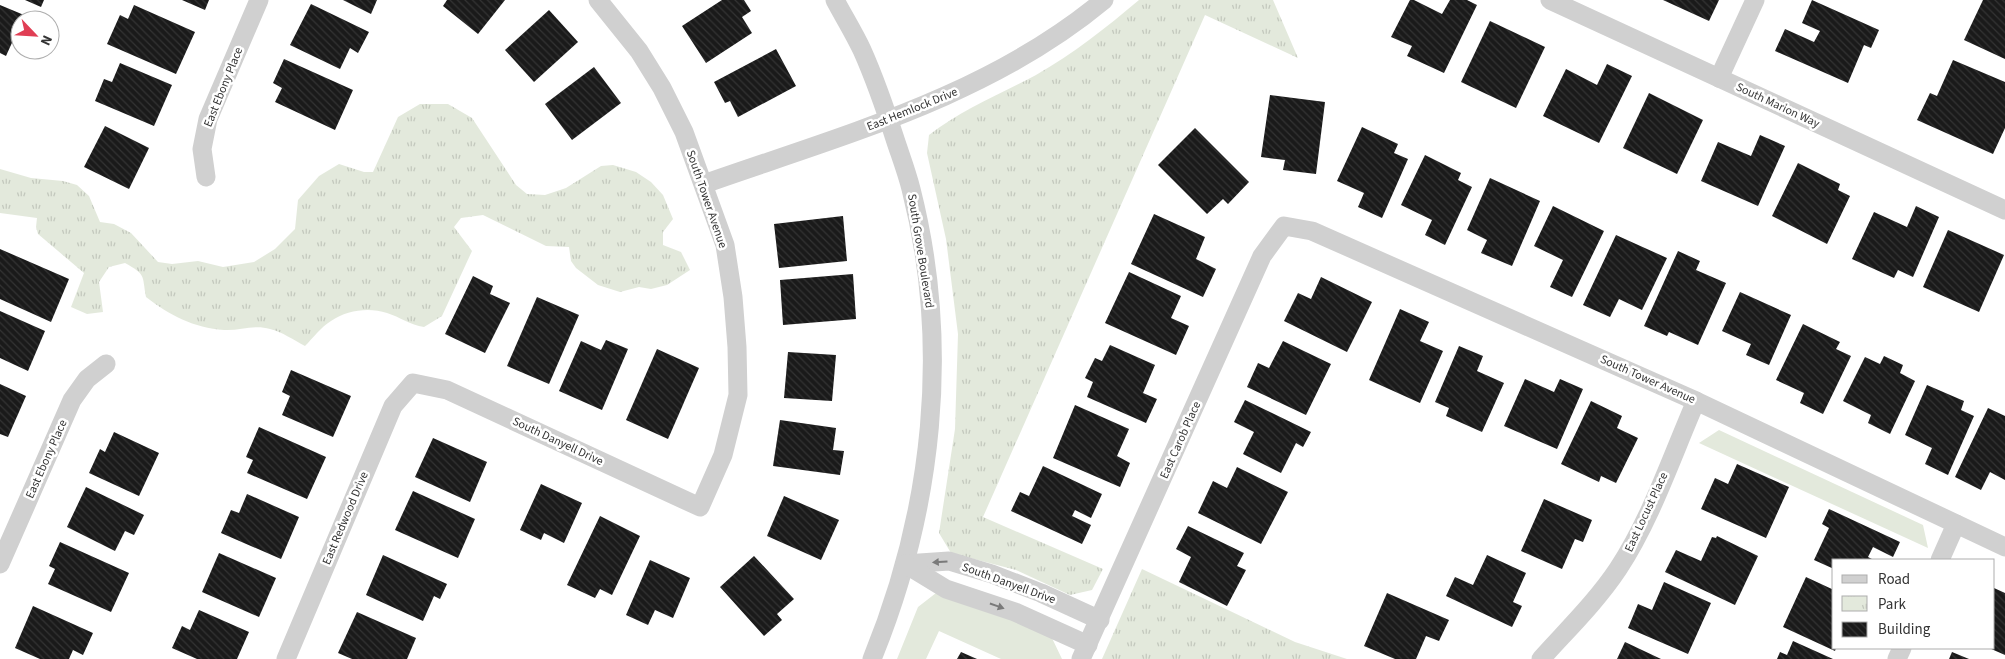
<svg xmlns="http://www.w3.org/2000/svg" width="2005" height="659" font-family="'Source Sans 3',sans-serif">
<defs>
<pattern id="park-tufts" width="24" height="20" patternUnits="userSpaceOnUse" patternTransform="scale(1.25)"><rect width="24" height="20" fill="#e3e9dc"/><path d="M3 7l-1-3M5 7V3M7 7l1-3M15 17l-1-3M17 17v-4M19 17l1-3" fill="none" stroke="#c3c8bd"/></pattern>
<pattern id="building-back-hatch" width="6" height="6" patternUnits="userSpaceOnUse" patternTransform="scale(1.25)"><rect width="6" height="6" fill="#1a1a1a"/><path d="M-1 5l2 2M0 0l6 6M5-1l2 2" fill="none" stroke="#333"/></pattern>
</defs>
<rect width="100%" height="100%" fill="#fff"/>
<g fill="#e3e9dc">
<path d="M1719 430 1923 525 1928 548 1699 443Z"/>
<path d="M936 593 989 608 1051 636 1062 659H1001L939 631 926 659H897L918 607Z"/>
</g>
<g fill="url(#park-tufts)">
<path d="M1139 0H1273L1298 58 1205 15 983 517 1103 569 1092 590 1070 595 1016 570 951 553 939 533 955 429 958 334 946 239 927 153 929 135C961 110 1000 94 1036 75 1073 54 1107 27 1139 0Z"/>
<path d="M420 104H448L472 118 516 185 527 194 545 195 566 188 601 166 613 165 636 172 651 182 663 195 673 219 663 232V245L681 252 690 270 667 285 651 289 639 287 620 292 598 285 576 268 571 261 569 247 546 246 483 215 461 218 454 227 472 251 442 316 424 327C410 325 400 317 387 313 369 307 347 310 331 321 321 327 313 338 305 346 294 340 282 332 270 329 254 324 240 331 224 330 194 328 169 315 146 297 142 274 146 275 125 263L109 267 99 282 103 312 87 314 71 307 84 273 38 234 36 227 37 218 0 213V169L31 178 63 181 77 185 89 196 100 222 114 224 131 233 158 262 172 264 198 261 223 267 254 262 275 249 295 229 298 200 319 176 339 164 364 172H373L398 117Z"/>
<path d="M1142 569 1295 642 1347 659H1102Z"/>
</g>
<g fill="url(#building-back-hatch)">
<path d="M25 0H44L41 7Z"/>
<path d="M182 0H209L205 10Z"/>
<path d="M343 0H377L371 14Z"/>
<path d="M447 0H505L478 34 443 6Z"/>
<path d="M722 0H744L751 11 742 17 752 33 706 63 682 26Z"/>
<path d="M1410 0H1414L1442 14 1450 0H1467L1477 5 1444 73 1407 56 1412 46 1391 37Z"/>
<path d="M1663 0H1719L1709 21Z"/>
<path d="M1812 0 1879 30 1871 48 1864 45 1848 83 1775 51 1785 29 1814 42 1820 31 1802 23Z"/>
<path d="M1983 0H2005V59L1964 40Z"/>
<path d="M311 4 369 32 358 53 350 48 340 69 290 45Z"/>
<path d="M0 5 24 15 22 20H20V25L6 56 0 53Z"/>
<path d="M134 5 195 32 176 74 107 44 120 15 128 19Z"/>
<path d="M549 10 578 42 534 82 505 50Z"/>
<path d="M1490 21 1545 47 1516 108 1461 82Z"/>
<path d="M776 49 796 86 738 117 730 101 725 103 714 82Z"/>
<path d="M284 59 353 90 335 130 275 102 282 88 273 83Z"/>
<path d="M1953 60 2005 82V128L1993 154 1917 120 1930 93 1937 96Z"/>
<path d="M120 63 172 85 154 126 95 101 104 79 112 82Z"/>
<path d="M1607 64 1632 76 1599 143 1543 116 1566 69 1597 85Z"/>
<path d="M594 67 621 103 572 140 545 104Z"/>
<path d="M1649 93 1703 120 1677 174 1623 148Z"/>
<path d="M1270 95 1325 102 1316 174 1283 170 1285 160 1261 157Z"/>
<path d="M105 126 149 148 129 189 84 167Z"/>
<path d="M1362 127 1398 144 1394 153 1408 159 1382 218 1358 207 1364 193 1337 181Z"/>
<path d="M1195 128 1249 182 1228 204 1223 199 1207 214 1158 165Z"/>
<path d="M1760 135 1785 146 1758 206 1701 181 1718 142 1751 156Z"/>
<path d="M1425 155 1461 173 1458 180 1472 187 1445 245 1425 235 1432 220 1401 205Z"/>
<path d="M1798 163 1840 184 1838 190 1850 196 1827 244 1772 216Z"/>
<path d="M1490 178 1540 201 1512 266 1481 253 1487 240 1467 230Z"/>
<path d="M1553 206 1604 231 1572 297 1550 287 1563 260 1534 246Z"/>
<path d="M1916 206 1939 217 1913 277 1898 270 1894 278 1852 259 1874 212 1907 227Z"/>
<path d="M1154 214 1205 237 1196 259 1216 269 1203 297 1131 264Z"/>
<path d="M843 216 847 261 779 268 774 224Z"/>
<path d="M1948 230 2004 255 1979 312 1923 287Z"/>
<path d="M1616 235 1667 258 1642 310 1619 299 1610 317 1583 305Z"/>
<path d="M0 249 69 279 51 322 0 299Z"/>
<path d="M1678 251 1700 261 1696 270 1726 283 1698 345 1669 332 1667 336 1644 326Z"/>
<path d="M1129 272 1181 296 1171 318 1189 326 1176 355 1105 323Z"/>
<path d="M853 274 856 319 783 325 780 280Z"/>
<path d="M473 276 493 286 490 294 510 303 485 353 445 334Z"/>
<path d="M1321 277 1372 302 1347 352 1284 321 1298 293 1311 299Z"/>
<path d="M1740 292 1791 315 1769 365 1746 355 1751 344 1722 331Z"/>
<path d="M537 297 579 315 549 384 507 366Z"/>
<path d="M1400 309 1429 322 1420 341 1443 351 1420 403 1369 380Z"/>
<path d="M0 311 45 331 28 371 0 358Z"/>
<path d="M1803 324 1840 342 1836 349 1851 356 1823 414 1800 403 1804 393 1776 380Z"/>
<path d="M606 340 628 349 602 410 559 391 581 341 601 350Z"/>
<path d="M1283 341 1331 364 1306 415 1247 387 1258 363 1269 368Z"/>
<path d="M1110 345 1155 365 1143 393 1157 399 1146 423 1087 397 1093 382 1085 378 1095 358 1102 361Z"/>
<path d="M1459 346 1483 356 1477 371 1504 383 1482 432 1446 416 1449 408 1435 402Z"/>
<path d="M657 349 699 368 668 439 626 420Z"/>
<path d="M788 352 836 355 832 401 784 398Z"/>
<path d="M1884 356 1903 365 1900 373 1915 381 1890 434 1868 423 1871 415 1843 401 1865 357 1880 364Z"/>
<path d="M291 370 351 396 333 437 282 415 290 396 282 392Z"/>
<path d="M1525 379 1554 392 1560 379 1583 389 1557 449 1504 426Z"/>
<path d="M0 384 26 396 8 437 0 434Z"/>
<path d="M1927 385 1964 401 1961 410 1974 416 1948 475 1925 464 1932 448 1905 435Z"/>
<path d="M1245 400 1311 432 1303 447 1296 443 1281 473 1243 454 1254 432 1234 422Z"/>
<path d="M1591 401 1622 416 1617 428 1638 438 1616 483 1601 476 1599 482 1561 464Z"/>
<path d="M1075 405 1129 429 1117 456 1130 463 1120 487 1053 458Z"/>
<path d="M1988 408 2005 416V480L1990 472 1981 490 1955 477Z"/>
<path d="M780 420 836 428 833 450 844 451 840 475 773 466Z"/>
<path d="M259 427 326 457 307 499 247 473 253 460 246 457Z"/>
<path d="M114 432 159 453 139 496 89 473 100 449 105 452Z"/>
<path d="M433 438 487 462 470 502 415 477Z"/>
<path d="M1737 464 1789 487 1766 538 1701 509 1715 478 1728 484Z"/>
<path d="M1043 466 1102 494 1091 518 1075 510 1072 516 1091 525 1082 544 1011 511 1020 492 1029 496Z"/>
<path d="M1237 467 1288 492 1261 544 1198 513 1213 481 1227 488Z"/>
<path d="M541 484 582 503 564 543 544 533 541 540 520 530Z"/>
<path d="M86 487 144 515 134 535 125 531 115 551 67 527Z"/>
<path d="M413 491 475 519 458 558 395 530Z"/>
<path d="M247 494 299 517 281 559 221 533 231 510 239 513Z"/>
<path d="M784 496 839 520 821 560 767 536Z"/>
<path d="M1544 499 1592 520 1583 542 1575 539 1562 569 1521 551Z"/>
<path d="M1829 509 1900 542 1893 557 1873 547 1868 557 1874 560H1834V569L1814 560 1829 528 1822 524Z"/>
<path d="M600 516 640 536 612 595 600 589 595 598 567 585Z"/>
<path d="M1188 526 1244 553 1237 566 1246 570 1227 606 1179 582 1191 557 1176 549Z"/>
<path d="M1717 536 1758 556 1735 605 1665 572 1676 550 1701 561 1712 537 1716 538Z"/>
<path d="M60 542 129 573 111 612 48 584 55 569 49 566Z"/>
<path d="M219 553 276 578 259 617 202 592Z"/>
<path d="M383 555 447 584 440 599 434 596 423 621 366 595Z"/>
<path d="M1487 555 1526 573 1513 602 1522 606 1512 627 1446 596 1455 577 1473 585Z"/>
<path d="M754 556 794 599 777 614 782 620 764 636 720 587Z"/>
<path d="M650 560 690 578 673 618 655 610 648 625 626 615Z"/>
<path d="M1806 577 1834 590V648H1836L1835 651 1783 627Z"/>
<path d="M1664 582 1711 603 1688 654 1628 628 1638 604 1652 610Z"/>
<path d="M1994 588 2005 593V655L1989 648H1994Z"/>
<path d="M1387 593 1449 620 1439 641 1426 636 1416 659H1395L1364 646Z"/>
<path d="M33 606 93 633 83 655 73 650 69 659H40L15 648Z"/>
<path d="M199 610 249 632 237 659H197L172 648 182 626 190 630Z"/>
<path d="M357 612 416 638 407 659H352L338 653Z"/>
<path d="M1793 641 1833 659H1777L1780 652 1787 655Z"/>
<path d="M1625 642 1661 659H1617Z"/>
<path d="M961 652 977 659H957Z"/>
<path d="M1952 652 1969 659H1949Z"/>
</g>
<g fill="none" stroke-linecap="round" stroke-linejoin="round">
<g stroke="#d0d0d0" stroke-width="19">
<path d="M835 0C844 17 854 33 862 50 875 79 886 111 896 142 901 157 907 173 911 189 951 346 933 510 872 659"/>
<path d="M1550 0 2005 210"/>
<path d="M1719 78 1755 0"/>
<path d="M206 177 202 149 208 119 259 0"/>
<path d="M704 184C843 135 989 96 1104 0"/>
<path d="M1940 560 1956 524"/>
<path d="M0 564 72 400 87 379 106 364"/>
<path d="M905 564 949 561 992 574 1041 593 1100 620"/>
<path d="M905 564 946 589 1015 612 1088 645"/>
<path d="M286 659 393 406 413 383 447 390 700 507 723 455 738 395 737 347 733 297 725 245 684 132 662 88 639 51 598 0"/>
<path d="M1081 659 1262 256 1284 226 1312 231 1696 401 2005 547"/>
<path d="M1541 659C1567 630 1596 602 1618 569 1651 519 1672 456 1696 401"/>
<path d="M1897 659 1902 648"/>
</g>
</g>
<defs><path id="oneway-solid" d="M-6-.8H1V-3.2L6.5 0L1 3.2V.8H-6Z" transform="scale(1.25)"/></defs>
<g fill="#7a7a7a">
<use href="#oneway-solid" transform="translate(940 562) rotate(176)"/>
<use href="#oneway-solid" transform="translate(997 606) rotate(19)"/>
</g>
<g text-anchor="middle" stroke-width="5" stroke-linejoin="round" paint-order="stroke">
<g font-size="12" fill="#333" stroke="#fff">
<text transform="translate(223 87) rotate(-68)" y="4">East Ebony Place</text>
<text transform="translate(1778 105) rotate(25)" y="4">South Marion Way</text>
<text transform="translate(912 109) rotate(-22)" y="4">East Hemlock Drive</text>
<text transform="translate(707 199) rotate(71)" y="4">South Tower Avenue</text>
<text transform="translate(921 251) rotate(81)" y="4">South Grove Boulevard</text>
<text transform="translate(1648 379) rotate(24)" y="4">South Tower Avenue</text>
<text transform="translate(1180 440) rotate(-66)" y="4">East Carob Place</text>
<text transform="translate(558 441) rotate(25)" y="4">South Danyell Drive</text>
<text transform="translate(46 459) rotate(-66)" y="4">East Ebony Place</text>
<text transform="translate(1646 512) rotate(-65)" y="4">East Locust Place</text>
<text transform="translate(345 518) rotate(-67)" y="4">East Redwood Drive</text>
<text transform="translate(1009 583) rotate(20)" y="4">South Danyell Drive</text>
</g>
</g>
<rect x="1832" y="559" width="162" height="90" fill="#ffffff" stroke="#adadad"/>
<rect x="1842" y="575" width="25" height="8" fill="#d0d0d0" stroke="#adadad"/>
<text x="1878" y="584" font-size="15" fill="#333333">Road</text>
<rect x="1842" y="596" width="25" height="15" fill="url(#park-tufts)" stroke="#adadad"/>
<text x="1878" y="609" font-size="15" fill="#333333">Park</text>
<rect x="1842" y="622" width="25" height="15" fill="url(#building-back-hatch)" stroke="#adadad"/>
<text x="1878" y="634" font-size="15" fill="#333333">Building</text>
<g transform="translate(35 35) rotate(115)"><circle r="24" fill="#ffffff" stroke="#adadad"/>
<path d="M0-4L9 19L0 12L-9 19Z" fill="#e03e54"/>
<text y="-8" font-size="14" font-weight="bold" text-anchor="middle" fill="#333333">N</text>
</g>
</svg>
